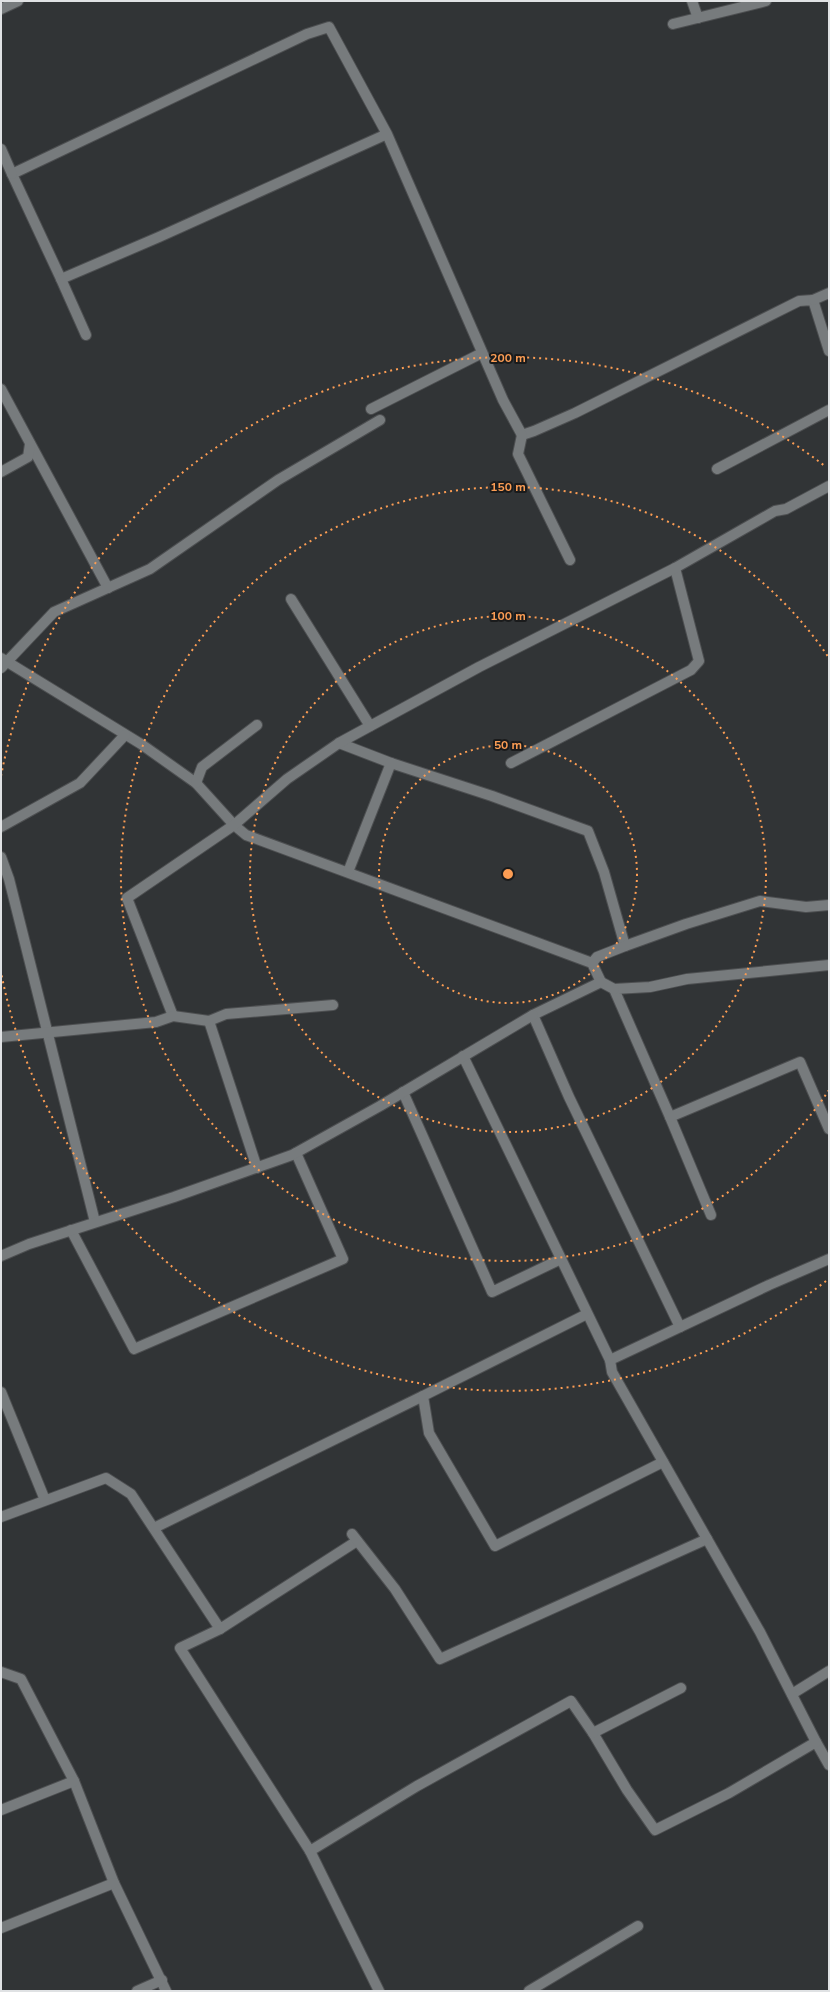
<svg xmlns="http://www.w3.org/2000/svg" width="830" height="1992" font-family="'Nunito Sans',sans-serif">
<rect width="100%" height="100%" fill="#313436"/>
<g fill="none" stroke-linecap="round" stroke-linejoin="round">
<g stroke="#4d4f51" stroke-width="12">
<g id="service">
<path d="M670 1117 711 1215"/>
<path d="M1 1517 106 1478 131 1494 220 1629 357 1541"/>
<path d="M154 1528 423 1396"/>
<path d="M220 1629 180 1648 310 1851"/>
</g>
</g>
<g stroke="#4d4f51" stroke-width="12">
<g id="minor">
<path d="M692 1 698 18"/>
<path d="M1 9 18 1"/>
<path d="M673 24 766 1"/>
<path d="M387 134 159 237 61 279 12 174 307 34 329 27 387 134 503 400 522 435 534 431 575 413 799 301 813 300 829 351"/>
<path d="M1 149 12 174"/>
<path d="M61 279 86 335"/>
<path d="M813 300 829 293"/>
<path d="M1 389 108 588"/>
<path d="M371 409 482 353"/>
<path d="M522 435 518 454 570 560"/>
<path d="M717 469 829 410"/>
<path d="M1 472 28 457 30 444"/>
<path d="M291 599 370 726"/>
<path d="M1 658 141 744 196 783 234 825 246 835 592 963 601 982"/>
<path d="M1 668 54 612 150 569 278 480 380 420"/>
<path d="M339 743 391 763"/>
<path d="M511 763 691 670 699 661 675 568"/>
<path d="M196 783 202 767 257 725"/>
<path d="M1 827 80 783 125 735"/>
<path d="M1 857 9 879 95 1222"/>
<path d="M348 872 391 763 492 796 588 831 604 872 625 946"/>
<path d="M592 963 597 957 625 946 686 924 760 901 806 907 829 905"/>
<path d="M829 965 687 979 650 987 614 989 670 1117 800 1062 829 1129"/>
<path d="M614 989 601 982 533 1015 569 1097 680 1327"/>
<path d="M173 1016 127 898 234 825 287 779 339 743 479 667 675 568 775 511 786 509 829 486"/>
<path d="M209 1021 257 1168"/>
<path d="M1 1037 156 1022 173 1016 209 1021 226 1014 333 1005"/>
<path d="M463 1056 610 1360"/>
<path d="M403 1092 492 1292 561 1259"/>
<path d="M71 1230 134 1349 343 1259 296 1153"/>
<path d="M1 1256 29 1244 174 1197 292 1155 380 1106 533 1015"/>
<path d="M587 1314 423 1396 429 1433 495 1546 663 1462"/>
<path d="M1 1392 45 1500"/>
<path d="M352 1534 395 1589 440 1659 707 1539"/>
<path d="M1 1672 21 1679 74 1781 114 1883 166 1991"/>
<path d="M681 1688 593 1733 627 1790 655 1830 729 1793 816 1742 829 1765"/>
<path d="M792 1694 829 1671"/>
<path d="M816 1742 760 1632 612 1372 610 1360 769 1285 829 1259"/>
<path d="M1 1810 74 1781"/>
<path d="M1 1928 114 1883"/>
<path d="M137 1991 162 1980"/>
<path d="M379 1991 310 1851 417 1786 571 1701 593 1733"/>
<path d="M529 1991 638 1926"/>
</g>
</g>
<use href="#service" stroke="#777b7d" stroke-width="10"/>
<use href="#minor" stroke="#777b7d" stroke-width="10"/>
</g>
<g fill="none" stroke="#fc9d54" stroke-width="2" stroke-dasharray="2 4">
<circle cx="508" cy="874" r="129"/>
<circle cx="508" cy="874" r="258"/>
<path d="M829 1090A387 387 0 1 1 829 658"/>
<path d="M826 1281A516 516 0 0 1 1 972M1 776A516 516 0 0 1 826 467"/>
</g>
<circle cx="508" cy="874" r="6" fill="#fc9d54" stroke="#1a1b1c" stroke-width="2"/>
<g font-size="12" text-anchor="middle" font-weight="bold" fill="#fc9d54" stroke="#1a1b1c" stroke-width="4" stroke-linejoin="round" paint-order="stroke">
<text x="508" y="362">200 m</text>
<text x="508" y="491">150 m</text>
<text x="508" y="620">100 m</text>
<text x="508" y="749">50 m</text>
</g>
<rect width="830" height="1992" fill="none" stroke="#e0e2e4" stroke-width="4"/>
</svg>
